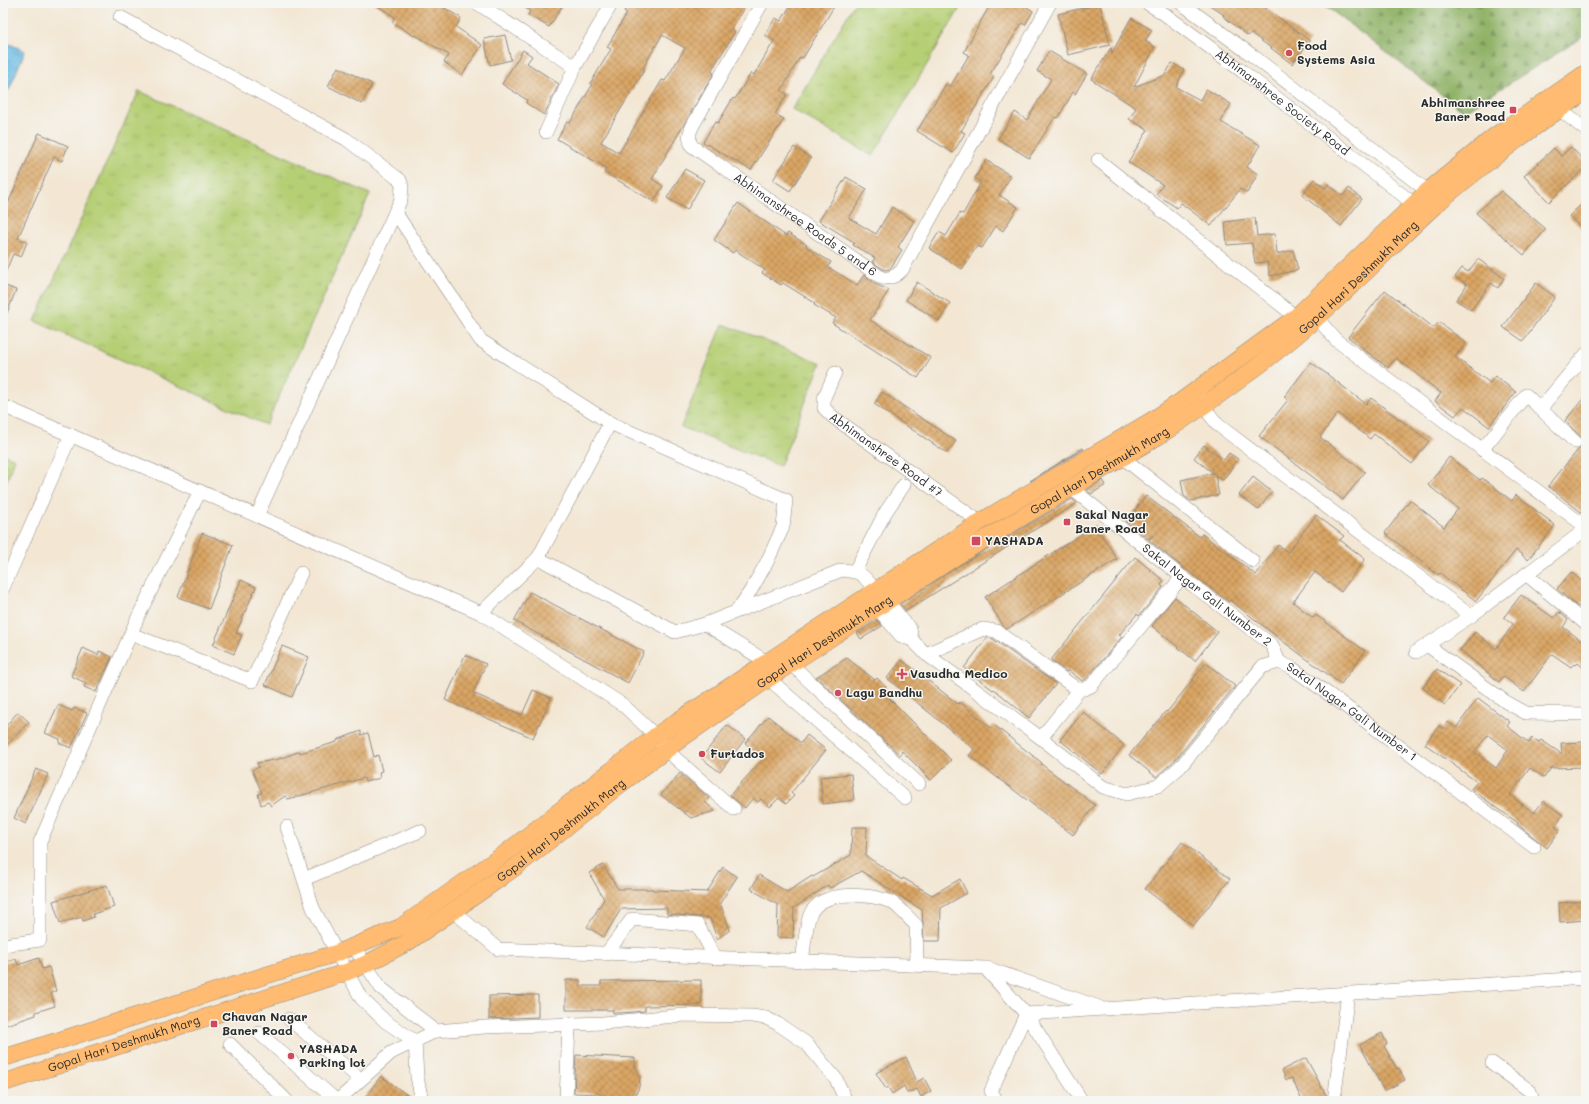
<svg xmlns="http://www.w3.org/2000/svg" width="1589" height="1104" font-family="Mali,sans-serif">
<defs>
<pattern id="grass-tufts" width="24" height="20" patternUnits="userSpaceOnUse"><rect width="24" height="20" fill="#b5cf75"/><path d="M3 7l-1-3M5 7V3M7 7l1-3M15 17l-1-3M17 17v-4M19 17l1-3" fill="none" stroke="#9cb265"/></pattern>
<pattern id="forest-firs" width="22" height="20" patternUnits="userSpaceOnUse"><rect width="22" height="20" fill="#90b266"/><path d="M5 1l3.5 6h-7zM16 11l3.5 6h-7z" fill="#769154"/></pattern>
<pattern id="water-ripples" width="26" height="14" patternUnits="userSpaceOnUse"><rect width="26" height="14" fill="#68bae3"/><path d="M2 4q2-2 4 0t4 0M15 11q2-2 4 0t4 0" fill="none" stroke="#5697b8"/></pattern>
<pattern id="building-cross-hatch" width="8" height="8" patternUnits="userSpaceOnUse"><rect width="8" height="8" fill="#daa665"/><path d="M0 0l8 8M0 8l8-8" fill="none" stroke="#b18753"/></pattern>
</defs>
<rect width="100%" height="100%" fill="#f6f6f2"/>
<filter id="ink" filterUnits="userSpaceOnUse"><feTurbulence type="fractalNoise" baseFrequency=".025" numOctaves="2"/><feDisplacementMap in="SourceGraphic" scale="8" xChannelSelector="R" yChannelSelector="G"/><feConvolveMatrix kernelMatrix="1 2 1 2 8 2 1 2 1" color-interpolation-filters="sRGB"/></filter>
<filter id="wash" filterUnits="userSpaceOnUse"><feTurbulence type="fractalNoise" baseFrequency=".012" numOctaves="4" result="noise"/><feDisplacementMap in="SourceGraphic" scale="16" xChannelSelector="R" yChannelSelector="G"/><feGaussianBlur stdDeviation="0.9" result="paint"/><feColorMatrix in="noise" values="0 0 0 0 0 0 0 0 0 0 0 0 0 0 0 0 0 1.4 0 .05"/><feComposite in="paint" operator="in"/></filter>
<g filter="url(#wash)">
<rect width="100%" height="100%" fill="#f3e7d4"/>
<g fill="url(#grass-tufts)" stroke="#707d50">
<path d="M855 3H963L873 156 792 109Z"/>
<path d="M139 91 370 194 266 425 35 321Z"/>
<path d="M723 324 821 363 780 466 681 427Z"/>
<path d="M3 454 15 459 3 490Z"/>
</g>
<path fill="url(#forest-firs)" stroke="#5e6e48" d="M1322 3H1586V35L1464 112Z"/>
<path fill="url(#water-ripples)" stroke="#4a7287" d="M3 41 25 51 9 90 3 87Z"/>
<g id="blocks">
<g fill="url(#building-cross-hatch)" fill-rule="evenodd">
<path d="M373 3H436L461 18 456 27 482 45 462 75 444 62 449 55 415 35 414 36 392 22 395 17Z"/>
<path d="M518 3H564L549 27 528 15 530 11Z"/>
<path d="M630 3H747L731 29 735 32 711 71 714 73 652 179 663 186 654 202 604 172 606 168 557 139 567 122 570 123 592 85 590 84 611 49 607 47 627 13 624 11ZM662 35 685 48 665 81 662 80 619 153 601 142 645 69 643 68Z"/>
<path d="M792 3H836L803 58 800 57 781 91 787 94 775 114 784 119 751 170 703 142 715 122 718 123 733 98 735 99 751 73 754 75 774 41 765 35 775 18 781 21Z"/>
<path d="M991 3H1029L1027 7 1033 11 1025 25 1022 23 990 74 994 77 961 131 965 133 953 153 917 131 946 84 950 87 969 55 964 52Z"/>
<path d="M1207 3H1259L1310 41 1292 64 1251 33 1248 36 1223 16 1224 15Z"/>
<path d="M1100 4 1110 45 1068 55 1058 14Z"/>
<path d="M1131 18 1152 30 1145 41 1155 47 1134 87 1165 75 1172 63 1184 70 1176 87 1200 100 1206 89 1231 104 1221 122 1260 145 1247 167 1258 174 1247 193 1240 189 1211 226 1181 203 1177 208 1156 194 1163 185 1128 162 1148 130 1129 119 1136 108 1091 79 1111 48 1112 53Z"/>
<path d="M505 35 511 60 490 65 484 39Z"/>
<path d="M523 50 532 56 527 63 559 84 544 115 526 103 527 100 502 84Z"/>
<path d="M1049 51 1087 74 1075 94 1073 92 1058 118 1055 117 1029 158 998 139 1015 112 1027 120 1051 79 1037 71Z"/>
<path d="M338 67 372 84 362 104 328 86Z"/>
<path d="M39 133 68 146 62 161 54 157 18 238 27 242 21 257 13 254 3 278V215Z"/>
<path d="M794 147 811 158 790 191 773 180Z"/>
<path d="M1571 147 1586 163V167L1549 202 1524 176 1554 148 1561 156Z"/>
<path d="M986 160 1011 176 999 195 1018 207 1003 231 996 226 982 248 977 246 962 269 929 248 939 232 946 236 960 213 963 214 981 182 975 178Z"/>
<path d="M685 169 704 180 687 210 667 198Z"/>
<path d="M846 177 867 189 849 218 876 234 892 207 914 221 898 247 902 250 890 269 885 270 872 262 875 258 853 245 854 242 819 221Z"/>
<path d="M1314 179 1325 188 1328 184 1343 196 1349 188 1362 199 1341 226 1302 195Z"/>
<path d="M1501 191 1546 229 1524 255 1476 213Z"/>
<path d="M1586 200V233L1569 216Z"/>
<path d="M738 203 786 236 788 233 807 245 806 247 831 262 828 267 857 285 864 275 877 285 889 290 870 320 931 358 918 378 832 323 836 318 814 305 815 303 783 283 781 285 762 273 765 270 735 250 733 253 714 240Z"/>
<path d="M1255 218 1257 236 1275 234 1277 254 1293 250 1298 270 1270 276 1267 262 1255 263 1252 243 1227 245 1225 222Z"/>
<path d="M1478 259 1504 278 1498 288 1491 283 1471 310 1456 300 1467 285 1455 277 1462 268 1468 272Z"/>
<path d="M917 282 950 303 939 321 906 300Z"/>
<path d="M1536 283 1555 297 1523 341 1503 327Z"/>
<path d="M3 285 16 290 4 321H3Z"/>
<path d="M1385 290 1434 328 1439 322 1466 343 1455 357 1490 383 1495 376 1516 392 1489 427 1463 407 1455 416 1435 401 1441 393 1396 358 1388 368 1348 337Z"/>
<path d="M1311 362 1366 404 1371 398 1429 441 1412 464 1374 434 1370 439 1338 413 1320 437 1365 472 1343 500 1259 436 1288 400 1284 397Z"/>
<path d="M882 392 956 441 947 453 874 404Z"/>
<path d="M1586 395V516L1548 486 1583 444 1584 440 1565 421Z"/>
<path d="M1204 445 1224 460 1229 453 1238 459 1223 480 1215 475 1219 495 1191 501 1184 496 1181 480 1213 473 1194 458Z"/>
<path d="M1083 448 1084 449 1030 481Z"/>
<path d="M1449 457 1480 480 1482 478 1512 501 1516 495 1555 525 1528 560 1516 550 1476 601 1440 573 1438 575 1385 533 1410 500 1444 527 1458 509 1428 485Z"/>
<path d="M1253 477 1272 492 1258 510 1239 495Z"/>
<path d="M1103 480 1106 485 1091 494 1087 490Z"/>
<path d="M1146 496 1200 537 1202 534 1256 575 1278 545 1288 552 1316 515 1344 536 1340 540 1365 559 1341 592 1315 572 1293 602 1313 618 1316 615 1365 651 1341 684 1281 640 1230 600 1229 602 1171 558 1149 540 1153 535 1148 539 1126 522Z"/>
<path d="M1072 499 1077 503 906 611 900 604 960 565Z"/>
<path d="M1095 525 1117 559 1007 629 1004 627 985 597Z"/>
<path d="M202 533 233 545 209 609 178 597Z"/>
<path d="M1135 557 1164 581 1161 585 1163 587 1139 616 1137 614 1119 635 1122 637 1086 679 1082 681 1068 670 1067 672 1051 660Z"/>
<path d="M1571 572 1586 585V598L1578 607 1557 589Z"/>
<path d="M241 580 256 587 236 633 242 635 234 654 213 645Z"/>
<path d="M530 592 644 652 628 683 514 621Z"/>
<path d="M1521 595 1554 618 1559 612 1568 620 1563 627 1586 644V670L1578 663 1576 665 1574 664 1571 667 1552 654 1524 692 1503 676 1499 682 1460 650 1475 632 1496 649 1513 624 1504 617Z"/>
<path d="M1175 597 1218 632 1195 661 1152 626Z"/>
<path d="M877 620 882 626 861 639 857 633Z"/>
<path d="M987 638 993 639 1056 684 1029 718 994 689 993 690 964 668Z"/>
<path d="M282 646 309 657 292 697 265 685Z"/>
<path d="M83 648 98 655 99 651 112 657 96 692 84 687 86 683 71 676Z"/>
<path d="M465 655 486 664 473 693 522 715 533 690 551 698 533 738 445 700Z"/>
<path d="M847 658 875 680 877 678 886 687 882 691 951 760 931 780 902 751 900 755 816 677Z"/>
<path d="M902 660 958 704 960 702 991 728 994 725 1042 763 1041 764 1095 805 1073 835 969 756 974 749 887 678Z"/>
<path d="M1206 663 1235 686 1175 760 1156 777 1129 755 1166 711 1167 712Z"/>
<path d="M1437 669 1460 685 1445 705 1423 688Z"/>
<path d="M1478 698 1510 722 1507 726 1529 743 1532 738 1539 742 1541 740 1562 754 1561 743 1584 742 1585 767 1551 768 1544 778 1530 768 1510 795 1534 813 1543 801 1563 815 1555 827 1560 830 1547 848 1517 824 1518 823 1471 789 1477 782 1425 744 1439 726 1443 729 1448 722 1456 728ZM1488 735 1508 750 1496 768 1474 752Z"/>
<path d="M58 705 72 711 74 708 87 713 71 748 59 743 60 739 45 733Z"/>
<path d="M18 712 29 722 3 749V729Z"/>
<path d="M1083 712 1124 745 1102 774 1060 740Z"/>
<path d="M768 716 801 743 807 735 826 750 791 793 794 796 786 804 779 798 770 807 761 799 758 802 753 798 745 808 730 795 764 758 745 743Z"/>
<path d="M727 725 745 739 720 772 701 758Z"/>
<path d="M361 731V735L368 733 374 757 378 755 382 771 379 772 380 778 365 782 364 778 288 799 285 796 271 806 268 802 261 805 258 794 262 793 252 770 259 767 257 763 279 759 300 751V753L337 742V740Z"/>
<path d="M36 769 48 774 26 824 14 818Z"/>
<path d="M680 773 709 798 705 802 715 811 691 818 661 795Z"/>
<path d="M851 774 854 800 823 804 820 777Z"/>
<path d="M852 827H867L866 856 902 880 903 878 932 895 960 879 967 893 941 908 940 941H924L922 910 861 871 830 888 828 885 794 908 793 938 777 937 778 905 751 889 759 875 787 892 812 876 813 877 851 855Z"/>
<path d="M1182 842 1230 879 1193 926 1145 889Z"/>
<path d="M603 865 618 889H653V890L707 892 723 867 737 877 720 903 730 930 717 939 710 918 667 914V908L621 909 604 937 587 927 604 899 589 873Z"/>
<path d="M107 885 114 907 93 914 94 917 83 921 82 917 60 923 53 901Z"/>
<path d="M1586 901V920L1560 922 1559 903Z"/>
<path d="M39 958 42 969 49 967 56 991 51 993 55 1006 36 1012V1015L3 1026V963L16 959 18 965Z"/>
<path d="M566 980H580V986H601V981L701 980V1005L645 1006V1011L620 1013H613V1010H566Z"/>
<path d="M538 995V1017L489 1019V996Z"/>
<path d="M1382 1033 1387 1044 1384 1046 1397 1069 1399 1068 1405 1080 1384 1091 1360 1045Z"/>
<path d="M576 1055 635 1058V1067L640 1076 639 1087 633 1101H601V1094L574 1093Z"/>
<path d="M906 1057 917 1082 924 1078 931 1091 921 1097 917 1089 907 1093 904 1086 892 1094 888 1087 886 1089 876 1073Z"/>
<path d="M1306 1058 1327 1097 1326 1101H1302L1292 1078 1286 1080 1282 1070Z"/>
<path d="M381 1076 414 1100V1101H362Z"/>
</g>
</g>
</g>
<g filter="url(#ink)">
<use href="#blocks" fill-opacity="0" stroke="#8f8980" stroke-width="1"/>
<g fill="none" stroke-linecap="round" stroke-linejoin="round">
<g stroke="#8f8980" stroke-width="14">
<g id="minor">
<path d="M477 3 575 67 612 3"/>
<path id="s1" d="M762 3 692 127C689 134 688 139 692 146L882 278C891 279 896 276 902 270L1050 3"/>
<path id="s2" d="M1147 3 1163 13 1242 71 1422 210"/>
<path d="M1181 3 1253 56 1434 196"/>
<path d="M120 17 346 139 400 180 402 186 401 199 257 516"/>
<path d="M1559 109 1586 130"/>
<path d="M546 132 575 67"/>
<path d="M1098 160 1296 317"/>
<path d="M395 212 452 297 480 340 610 423"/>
<path d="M1317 318 1336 340 1586 527"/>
<path id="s3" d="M835 373 824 398V408L833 417 980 522"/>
<path d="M1200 399 1203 406 1218 425 1471 616"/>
<path d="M3 406 481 613 623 705 656 736 666 750 734 809"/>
<path d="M1540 409 1586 354"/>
<path d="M1482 450 1526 395 1575 442"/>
<path d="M1122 457 1253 561"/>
<path id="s4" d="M1071 488 1182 577 1272 645 1279 662"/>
<path d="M538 558 610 423 786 500 783 527 767 562 751 590 737 611"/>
<path d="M855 571 885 513 904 485"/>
<path d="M1526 574 1586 624"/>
<path d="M3 588 71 435"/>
<path d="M887 601 910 629 912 640"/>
<path id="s5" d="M877 608 901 636 912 640 926 654 1041 738 1103 787 1127 794 1158 786 1181 766 1262 667 1279 662 1292 668 1341 703 1534 847"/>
<path d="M481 613 538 558 675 632 705 624 842 570C863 572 863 575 875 590"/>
<path d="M705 624 767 662"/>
<path d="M131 634 252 681 301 573"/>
<path d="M1427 645 1506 702 1526 713 1586 714"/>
<path d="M1416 652 1471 616 1586 529"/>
<path d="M926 654 983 629 996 631 1077 689H1084L1091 686 1182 577"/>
<path d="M791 664 919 784"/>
<path d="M769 679 905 798"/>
<path d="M1041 738 1080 689"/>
<path d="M287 827 313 908 361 998 386 1022 415 1041"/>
<path d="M304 879 420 831"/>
<path d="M453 911 498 949 985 968 1026 1014 1586 978"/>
<path d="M3 945 40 940V842L138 617 200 491"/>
<path d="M354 947 381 988 436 1031"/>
<path d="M606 954 632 919 698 925 715 958"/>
<path d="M802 961C804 949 806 925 810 915 820 889 870 893 891 902 898 905 909 919 916 925L917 965"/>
<path d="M987 968 1099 1007"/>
<path d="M1026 1014 1082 1101"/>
<path d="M289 1019 360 1079"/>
<path d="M259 1033 337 1101"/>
<path d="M415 1041 417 1077 422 1101"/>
<path d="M230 1044 287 1101"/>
<path d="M1492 1063 1530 1091 1533 1101"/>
<path d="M337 1101 391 1053 436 1031 485 1027 603 1023 684 1015 752 1016 766 1018 778 1024 806 1043 836 1079 846 1101"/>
<path d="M566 1101 569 1024"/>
<path d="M997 1101 991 1091 1026 1014"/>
<path d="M1334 1101 1348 993"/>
</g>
</g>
<g stroke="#8f8980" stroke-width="18">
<g id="major">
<path d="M3 1058 337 953 401 927 507 852 656 736 676 722 980 522 1151 421 1180 402 1296 317 1429 190 1495 136 1586 73"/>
<path id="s6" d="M3 1083 347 972 366 964 408 942 453 911 517 866 619 785 686 735 781 670 955 557 1160 435C1210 402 1261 366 1306 327 1353 287 1395 241 1441 200 1487 161 1536 125 1586 91"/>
</g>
</g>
<use href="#minor" stroke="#fff" stroke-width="13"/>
<use href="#major" stroke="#febb71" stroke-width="17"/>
</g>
</g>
<g fill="#d1495b" stroke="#f6f6f2" stroke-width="1.5">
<circle cx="1289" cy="53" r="4"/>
<rect x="1509" y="106" width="8" height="8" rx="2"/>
<rect x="1063" y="518" width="8" height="8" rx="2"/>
<rect x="971" y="536" width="10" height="10" rx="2"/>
<path d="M900 668h4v4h4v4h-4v4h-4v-4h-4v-4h4z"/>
<circle cx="838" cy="693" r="4"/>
<circle cx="702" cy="754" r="4"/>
<rect x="210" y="1020" width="8" height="8" rx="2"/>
<circle cx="291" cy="1056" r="4"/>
</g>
<g text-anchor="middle" stroke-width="3" stroke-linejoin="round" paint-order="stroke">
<g font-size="12" font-weight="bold" fill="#2b2b2b" stroke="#f6f6f2" text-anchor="start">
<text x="1297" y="50">Food<tspan x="1297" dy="14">Systems Asia</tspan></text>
<text x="1505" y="107" text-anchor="end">Abhimanshree<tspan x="1505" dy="14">Baner Road</tspan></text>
<text x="1075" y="519">Sakal Nagar<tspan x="1075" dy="14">Baner Road</tspan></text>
<text x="985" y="545">YASHADA</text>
<text x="910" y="678">Vasudha Medico</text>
<text x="846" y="697">Lagu Bandhu</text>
<text x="710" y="758">Furtados</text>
<text x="222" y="1021">Chavan Nagar<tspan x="222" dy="14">Baner Road</tspan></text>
<text x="299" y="1053">YASHADA<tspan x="299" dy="14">Parking lot</tspan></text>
</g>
<g font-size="12" fill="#2b2b2b" stroke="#f6f6f2">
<text dy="4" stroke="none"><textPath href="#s2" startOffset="168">Abhimanshree Society Road</textPath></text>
<text dy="4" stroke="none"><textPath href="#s1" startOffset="300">Abhimanshree Roads 5 and 6</textPath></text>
<text dy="4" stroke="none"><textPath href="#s6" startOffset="1591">Gopal Hari Deshmukh Marg</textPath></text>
<text dy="4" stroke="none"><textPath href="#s3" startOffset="115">Abhimanshree Road #7</textPath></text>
<text dy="4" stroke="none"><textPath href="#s6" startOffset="1267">Gopal Hari Deshmukh Marg</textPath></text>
<text dy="4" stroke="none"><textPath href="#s4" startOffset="173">Sakal Nagar Gali Number 2</textPath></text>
<text dy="4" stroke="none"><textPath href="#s6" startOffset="943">Gopal Hari Deshmukh Marg</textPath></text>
<text dy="4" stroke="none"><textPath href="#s5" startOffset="611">Sakal Nagar Gali Number 1</textPath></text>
<text dy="4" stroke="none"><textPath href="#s6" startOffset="619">Gopal Hari Deshmukh Marg</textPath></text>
<text dy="4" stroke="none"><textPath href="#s6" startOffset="127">Gopal Hari Deshmukh Marg</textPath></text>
</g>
</g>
<rect width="1589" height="1104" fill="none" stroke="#f6f6f2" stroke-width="16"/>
</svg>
